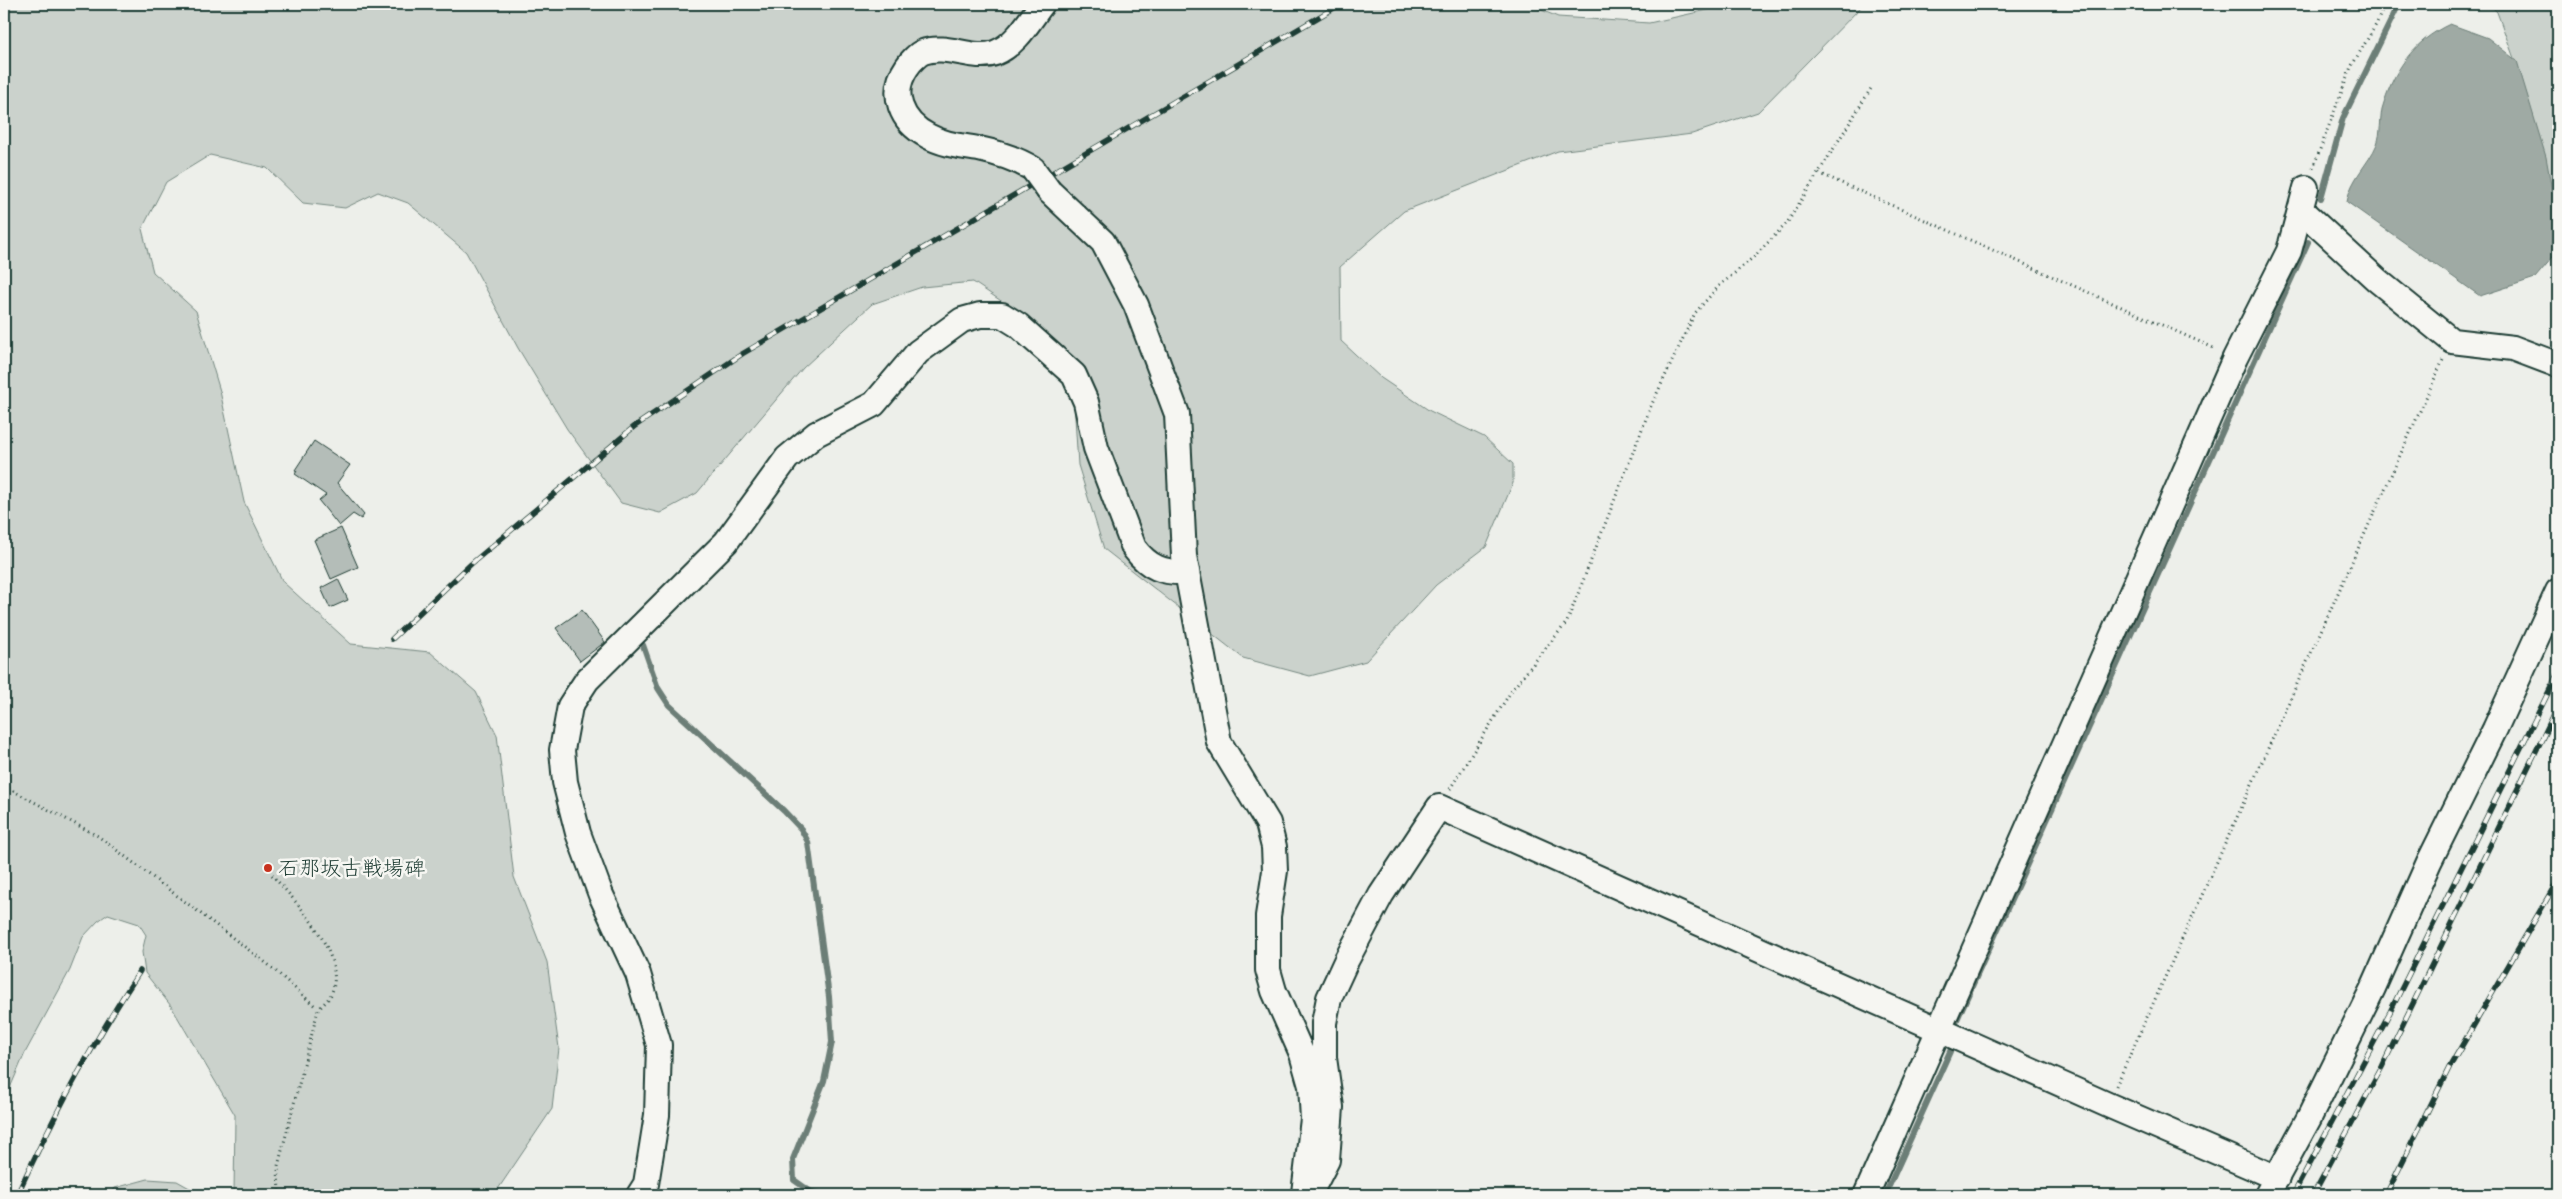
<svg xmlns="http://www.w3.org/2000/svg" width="2562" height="1199" font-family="Caveat,'Klee One',sans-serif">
<rect width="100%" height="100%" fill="#edefea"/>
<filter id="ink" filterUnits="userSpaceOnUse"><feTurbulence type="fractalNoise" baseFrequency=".02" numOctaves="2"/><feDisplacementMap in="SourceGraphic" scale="10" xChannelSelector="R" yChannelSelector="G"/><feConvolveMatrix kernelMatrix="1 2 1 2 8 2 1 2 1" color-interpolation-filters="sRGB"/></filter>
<g filter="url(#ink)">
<g fill="#cbd2cc" stroke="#758880">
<path d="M4 4H1527L1558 17 1649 23 1734 4H1864L1758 112 1692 134 1558 151 1404 211 1340 267 1341 341 1381 378 1430 411 1484 437 1513 464V483L1486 547 1436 585 1366 661 1310 676 1243 658 1104 549 1078 465 1072 370 1025 317 973 282 922 287 872 304 803 368 697 493 660 513 621 503 567 429 518 348 466 252 408 203 378 192 345 208 303 203 267 168 210 155 166 182 142 229 153 272 196 311 220 391 244 502 283 582 351 644 430 652 476 692 497 735 514 877 547 962 559 1048 552 1109 494 1195H234L235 1115 171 1006 145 973 142 952 146 935 139 924 108 914 98 921 83 937 70 970 25 1053 4 1102Z"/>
<path d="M2489 4H2558V200L2547 188 2515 61 2497 12Z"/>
<path d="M148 1179 177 1181 202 1195H110L115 1188Z"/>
</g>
<path fill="#9faaa4" stroke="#6c7e77" d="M2450 24 2488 38 2517 61 2546 157 2558 224V251L2535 278 2480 296 2347 202C2350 179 2369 164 2377 144 2381 133 2380 120 2382 109 2393 71 2413 41 2450 24Z"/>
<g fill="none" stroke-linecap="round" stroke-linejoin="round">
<g stroke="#6c7e77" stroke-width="6">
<path d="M2321 198 2343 118 2399 4"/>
<path d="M643 645 658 688 669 705 784 811 801 829 808 842 829 997 832 1042 824 1081 793 1159 794 1180 811 1192 824 1195"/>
<path d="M1955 1024 2308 242"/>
<path d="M1885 1195 1952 1047"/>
</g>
</g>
<g fill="#b4bdb8" stroke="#1f3d34">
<path d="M314 441 350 465 337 483 364 515 361 519 353 514 339 526 319 501 326 495 295 474 297 471 295 470Z"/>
<path d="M341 528 358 567 331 579 314 540Z"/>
<path d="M338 579 348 600 330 608 321 588Z"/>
<path d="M582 610 605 642 580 661 556 628Z"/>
</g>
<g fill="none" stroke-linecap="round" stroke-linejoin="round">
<g stroke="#1f3d34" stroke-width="28">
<g id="minor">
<path d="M1033 169C1017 159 998 153 979 149 962 146 944 145 928 136 901 122 889 93 907 67 910 62 918 54 923 52 946 43 973 61 995 53 1016 45 1029 21 1042 4"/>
<path d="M1049 191 1103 242 1136 305 1177 414 1184 556 1219 742 1268 823 1274 847 1275 871 1268 916V970L1274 991 1302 1054 1311 1086 1313 1119 1304 1193"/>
<path d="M2301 210 2377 280 2452 341 2513 348 2558 365"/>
<path d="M639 1195 646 1184 657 1115 659 1045 638 974 601 895 578 833 565 782 562 750 570 706 587 680 726 542 787 458 816 434 874 404 918 352 962 320 980 315H1002L1018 325 1074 375 1086 402 1096 448 1134 548C1149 568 1163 573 1187 572"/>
<path d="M1309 1195 1327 1160 1331 1107 1324 1058V1023L1329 998 1347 959 1381 895 1439 807 2108 1105 2277 1178"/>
<path d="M1866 1195 2235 358 2289 251 2306 188"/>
<path d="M2267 1195 2309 1118 2373 988 2429 862 2495 729 2558 591"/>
</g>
</g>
<g stroke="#1f3d34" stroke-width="3" stroke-dasharray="1 4" stroke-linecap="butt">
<path d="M2313 168 2351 67 2377 23 2384 4"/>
<path d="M1819 173 2216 349"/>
<path d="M4 786 98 836 270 966 315 1006"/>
<path d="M1450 789 1512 690 1567 622 1651 406 1695 313 1718 287 1756 255 1787 223 1872 87"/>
<path d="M272 875C296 902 346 953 332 992 330 999 323 1004 318 1010L278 1166 279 1195"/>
<path d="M2116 1086 2443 360"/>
</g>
<use href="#minor" stroke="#f6f6f2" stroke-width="24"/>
<g stroke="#1f3d34" stroke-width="5.5">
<g id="rail">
<path d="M392 639 471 564 635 426 742 354 1341 4"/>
<path d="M17 1195C53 1117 92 1043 140 971"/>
<path d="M2293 1195 2390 1012 2558 673"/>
<path d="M2313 1195 2382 1067 2558 706"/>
<path d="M2386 1195 2449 1068 2558 880"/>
</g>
</g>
<use href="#rail" stroke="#f6f6f2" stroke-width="4" stroke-dasharray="11" stroke-linecap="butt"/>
<g stroke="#1f3d34" stroke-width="28" stroke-linecap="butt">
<path id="minor-bridge" d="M1033 169 1049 191"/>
</g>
<use href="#minor-bridge" stroke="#f6f6f2" stroke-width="24"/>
</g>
</g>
<circle fill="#c8321e" stroke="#f6f6f2" stroke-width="2" cx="268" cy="868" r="5"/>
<g text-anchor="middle" stroke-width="5" stroke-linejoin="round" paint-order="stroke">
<g font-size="21" fill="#1f3d34" stroke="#f6f6f2" text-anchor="start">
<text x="278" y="875">石那坂古戦場碑</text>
</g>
</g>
<rect width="2562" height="1199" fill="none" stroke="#f6f6f2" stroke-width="20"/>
<rect x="10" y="10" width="2542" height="1179" fill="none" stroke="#1f3d34" stroke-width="2" filter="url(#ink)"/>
</svg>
